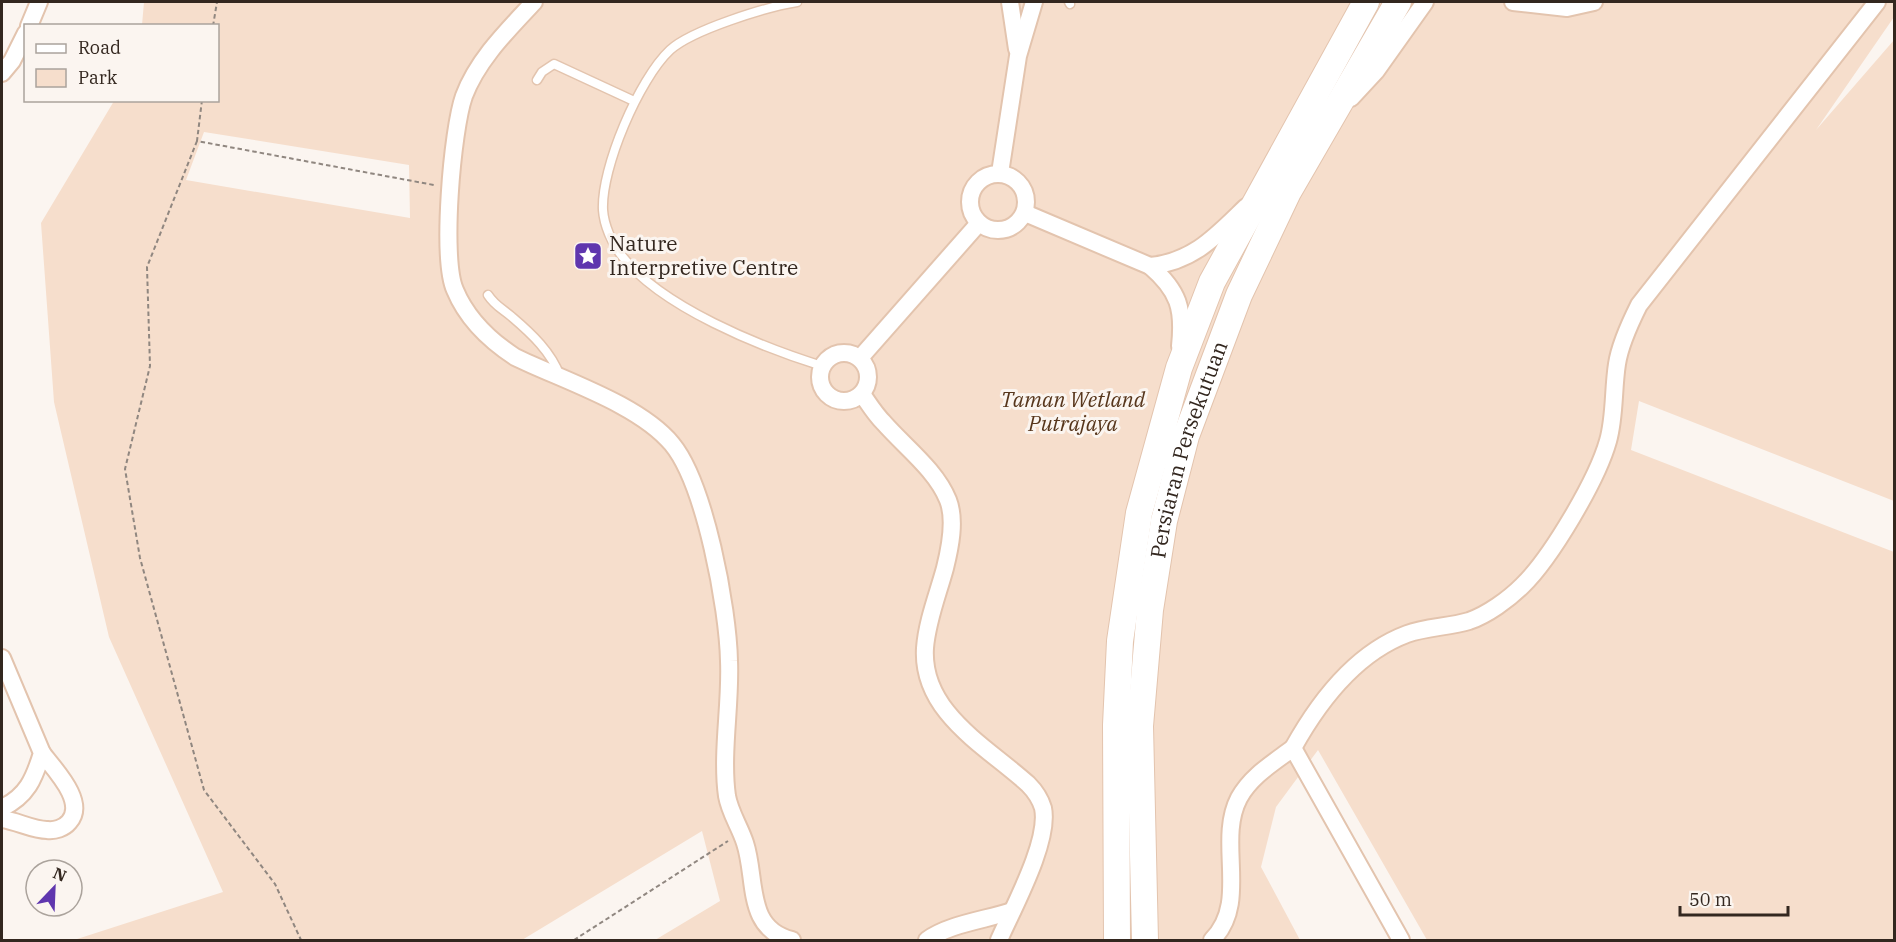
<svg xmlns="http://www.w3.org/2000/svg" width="1896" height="942" font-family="'IBM Plex Serif',serif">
<rect width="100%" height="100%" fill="#fbf5f0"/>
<path fill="#f6decc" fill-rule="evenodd" d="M144 2H1894V17L1816 130 1894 40V501L1639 401 1631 450 1894 552V940H1427L1318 750 1276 807 1261 867 1300 940H655L720 901 702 831 522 940H74L223 892 109 637 54 402 41 223 114 101 218 100V26L142 25ZM204 132 409 165 410 218 186 180Z"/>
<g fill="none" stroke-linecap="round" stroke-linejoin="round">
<g stroke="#e3c4ae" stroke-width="11">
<g id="lane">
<path d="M797 2C766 7 692 30 670 50 639 79 601 168 603 210 604 225 612 244 622 256 661 307 761 347 822 366"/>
<path d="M1069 2 1070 4"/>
<path d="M537 80 542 72 554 64 634 101"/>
<path d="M488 295C495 306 503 309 512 317 532 334 551 352 560 376"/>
</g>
</g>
<g stroke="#e3c4ae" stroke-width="20">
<g id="street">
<path d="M534 2C508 30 478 59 464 96 452 130 441 259 455 290 467 319 489 340 515 357 562 380 639 404 672 444 705 484 728 608 729 661 731 704 721 753 727 796 730 813 740 827 745 843 757 879 745 929 792 940"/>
<path d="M1010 2 1017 49"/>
<path d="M1513 2 1567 8 1594 2"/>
<path d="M29 26 39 2"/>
<path d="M2 73 12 61 26 33"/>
<path d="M1351 98 1376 71 1425 2"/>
<path d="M1000 173 1018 56 1034 2"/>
<circle cx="998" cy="202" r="28"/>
<path d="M1025 213 1150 266C1179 291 1184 309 1180 346"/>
<path d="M1150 266C1193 262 1216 236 1246 207"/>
<circle cx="844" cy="377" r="24"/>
<path d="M860 358 979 223"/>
<path d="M862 394C869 404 875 414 884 423 905 447 936 470 948 500 956 520 950 548 945 568 938 594 927 621 925 648 921 712 986 746 1028 784 1035 791 1040 798 1043 808 1050 841 1013 908 999 940"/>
<path d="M2 658 42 753C34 779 27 796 2 808"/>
<path d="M1293 748C1318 703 1356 653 1407 634 1426 627 1449 627 1469 621 1487 615 1509 599 1522 586 1551 558 1597 480 1608 441 1615 417 1613 389 1617 364 1620 344 1630 323 1639 305L1877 2"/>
<path d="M2 819C17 821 33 830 47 830 55 831 64 828 69 822 87 802 54 769 42 753"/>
<path d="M927 940C949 924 985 920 1012 911"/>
<path d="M1212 940C1250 902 1216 842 1239 798 1251 776 1273 763 1293 748L1401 940"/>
</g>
</g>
<g stroke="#e3c4ae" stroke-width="28">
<g id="primary">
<path d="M1117 940 1116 725 1120 641 1139 513 1179 368 1212 282 1366 2"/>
<path id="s1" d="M1145 940 1140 726 1150 610 1164 521 1186 436 1239 295 1288 192 1398 2"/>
</g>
</g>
<g stroke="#908780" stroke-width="2" stroke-dasharray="4.5 3" stroke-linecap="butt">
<path d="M213 26 217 2"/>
<path d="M202 100 197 141 434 185"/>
<path d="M197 141 147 267 150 366 125 469 140 558 204 790 275 884 301 940"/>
<path d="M574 940 728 841"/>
</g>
<use href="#lane" stroke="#fff" stroke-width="8"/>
<use href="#street" stroke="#fff" stroke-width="16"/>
<use href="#primary" stroke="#fff" stroke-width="26"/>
</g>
<defs>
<g id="sight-square" transform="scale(1.5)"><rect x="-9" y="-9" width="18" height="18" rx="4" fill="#5f36ae" stroke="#fbf5f0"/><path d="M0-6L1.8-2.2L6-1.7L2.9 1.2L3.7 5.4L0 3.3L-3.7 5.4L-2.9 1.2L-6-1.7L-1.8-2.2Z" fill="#fff"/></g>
</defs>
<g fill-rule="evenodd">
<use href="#sight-square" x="588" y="256"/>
</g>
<g text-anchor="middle" stroke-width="6" stroke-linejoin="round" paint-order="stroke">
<g font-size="21" fill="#33271f" stroke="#fbf5f0" text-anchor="start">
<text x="609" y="251">Nature<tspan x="609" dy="24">Interpretive Centre</tspan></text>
</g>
<g font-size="21" font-style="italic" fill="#57361c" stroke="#fbf5f0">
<text x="1073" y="407">Taman Wetland<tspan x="1073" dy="24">Putrajaya</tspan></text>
</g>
<g font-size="21" fill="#33271f" stroke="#fbf5f0">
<text dy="7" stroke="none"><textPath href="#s1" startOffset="496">Persiaran Persekutuan</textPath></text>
</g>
</g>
<rect width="1896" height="942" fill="none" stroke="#33271f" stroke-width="6"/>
<rect x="24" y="24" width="195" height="78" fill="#fbf5f0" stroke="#aba39c" stroke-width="1.5"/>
<rect x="36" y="44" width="30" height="9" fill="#ffffff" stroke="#aba39c" stroke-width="1.5"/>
<text x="78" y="54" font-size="18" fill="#33271f">Road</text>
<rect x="36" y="69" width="30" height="18" fill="#f6decc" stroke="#aba39c" stroke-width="1.5"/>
<text x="78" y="84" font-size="18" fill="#33271f">Park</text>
<g transform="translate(54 888) rotate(23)"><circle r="28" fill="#fbf5f0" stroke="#aba39c" stroke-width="1.5"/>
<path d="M0-4.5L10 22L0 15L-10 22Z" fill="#5f36ae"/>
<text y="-9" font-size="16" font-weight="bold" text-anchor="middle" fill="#33271f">N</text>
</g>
<path d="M1680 906v9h108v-9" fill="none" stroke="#33271f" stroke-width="3"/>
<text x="1689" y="906" font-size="18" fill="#33271f" stroke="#fbf5f0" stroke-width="4.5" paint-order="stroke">50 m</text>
</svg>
